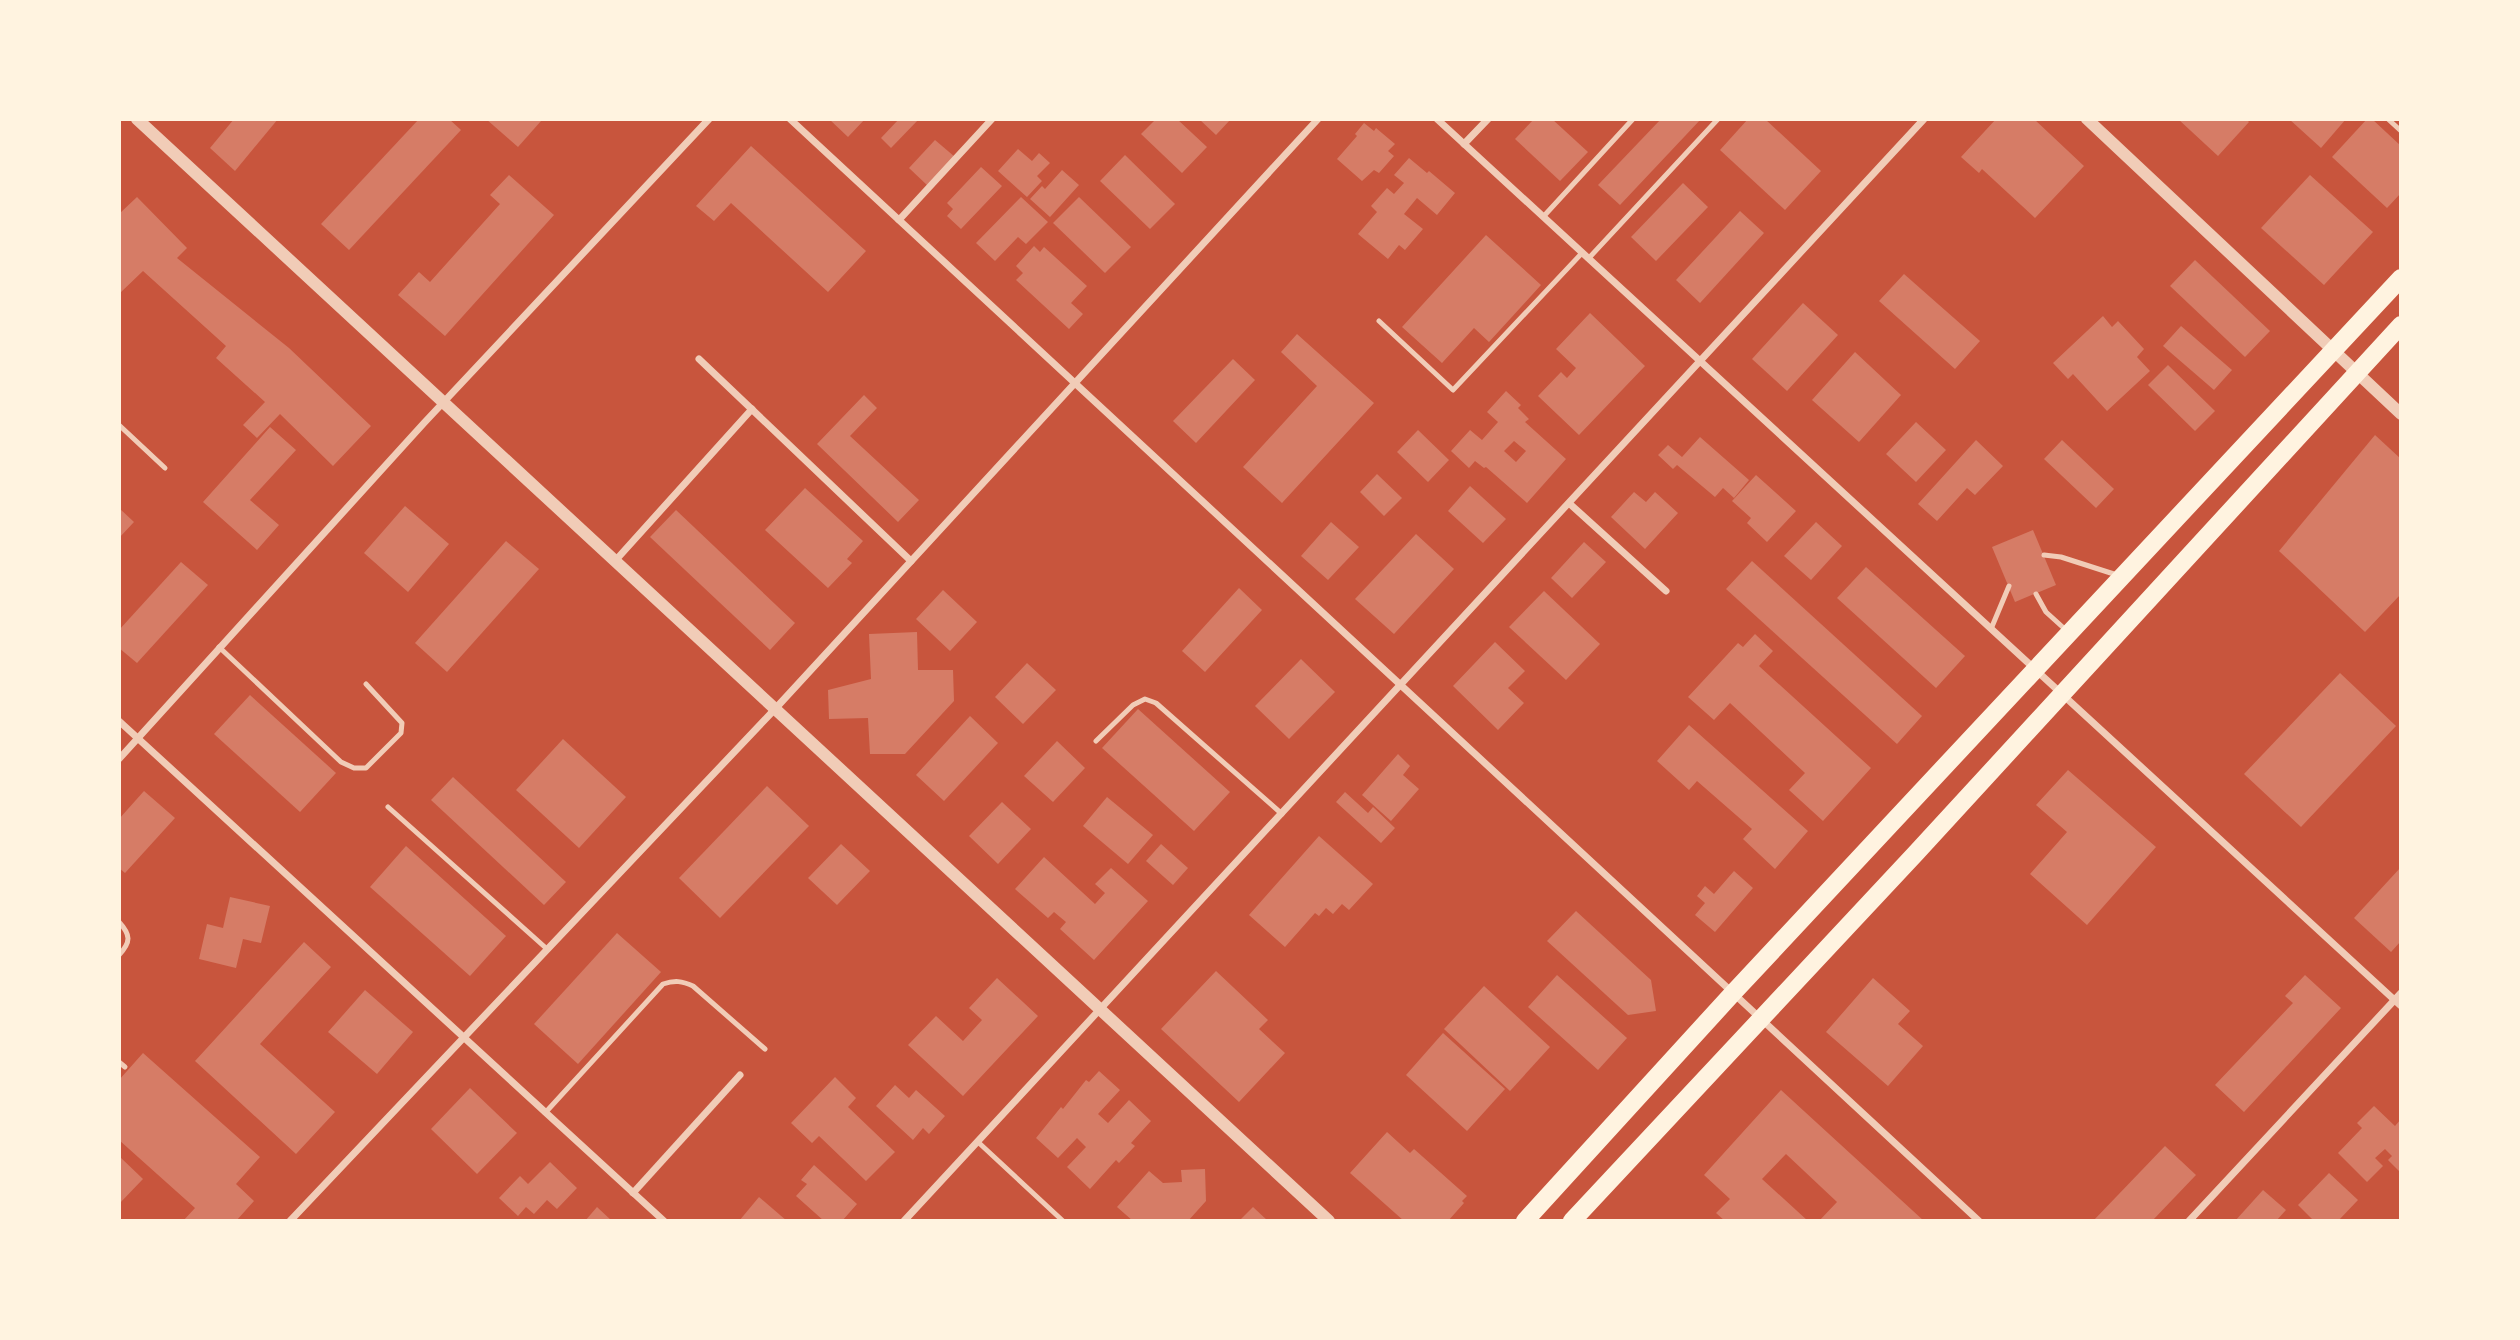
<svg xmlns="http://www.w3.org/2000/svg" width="2520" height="1340" font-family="'Alegreya Sans',sans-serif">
<rect width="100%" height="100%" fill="#c8553d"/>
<g fill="#d67c66" fill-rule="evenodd">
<path d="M234 119H278L235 171 210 148Z"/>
<path d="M419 119H449L461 130 349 250 321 224Z"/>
<path d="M486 119H539L541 121 518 147Z"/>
<path d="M829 119H865L848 137Z"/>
<path d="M899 119H919L891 148 881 138Z"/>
<path d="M1156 119H1177L1207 147 1182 173 1141 134Z"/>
<path d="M1199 119H1231L1216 135Z"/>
<path d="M1534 119H1552L1588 152 1560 181 1515 139Z"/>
<path d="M1661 119H1701L1620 205 1598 185Z"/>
<path d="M1748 119H1765L1821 171 1785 210 1720 150Z"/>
<path d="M1996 119H2034L2084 166 2035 218 1982 169 1979 173 1961 157Z"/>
<path d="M2178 119H2246L2249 122 2218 156Z"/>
<path d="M2289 119H2346L2321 148Z"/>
<path d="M2367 119H2372L2401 146V193L2387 208 2332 157Z"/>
<path d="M1364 123 1374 131 1376 128 1395 144 1388 151 1394 156 1379 173 1374 170 1362 181 1337 159 1357 136 1355 134Z"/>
<path d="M935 140 955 157 928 186 909 168Z"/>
<path d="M751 146 866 251 828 292 731 203 714 221 696 206Z"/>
<path d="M1018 149 1032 161 1039 153 1050 163 1037 176 1042 181 1027 197 998 171Z"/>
<path d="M1125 155 1175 204 1150 229 1100 181Z"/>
<path d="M1409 158 1427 173 1429 171 1455 193 1437 215 1417 198 1404 214 1423 229 1405 250 1399 245 1388 259 1358 234 1377 212 1371 206 1387 188 1394 194 1404 183 1394 175Z"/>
<path d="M981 167 1002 186 961 229 947 216 953 209 947 203Z"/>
<path d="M1062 170 1079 185 1050 217 1030 199 1042 186 1045 189Z"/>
<path d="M509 175 554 215 445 336 398 295 419 272 430 282 500 204 490 195Z"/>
<path d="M2310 175 2373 232 2324 285 2261 228Z"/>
<path d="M1683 183 1708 207 1656 261 1631 237Z"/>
<path d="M137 197 187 248 177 258 289 348 371 426 333 466 280 414 257 438 243 425 265 402 216 358 226 346 143 271 119 294V214Z"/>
<path d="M1021 197 1048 222 1026 244 1018 237 995 261 976 243Z"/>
<path d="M1079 197 1131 247 1105 273 1053 223Z"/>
<path d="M1740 211 1764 233 1700 303 1676 280Z"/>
<path d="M1486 235 1541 285 1489 342 1474 328 1442 363 1402 327Z"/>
<path d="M1034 246 1040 252 1044 247 1087 286 1071 303 1083 314 1069 329 1016 280 1023 273 1016 266Z"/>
<path d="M2195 260 2270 331 2245 357 2170 286Z"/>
<path d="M1904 274 1980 341 1955 369 1879 301Z"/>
<path d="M1803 303 1838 335 1787 391 1752 359Z"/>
<path d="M1590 313 1645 366 1579 435 1538 396 1561 372 1567 378 1576 368 1556 349Z"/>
<path d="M2103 316 2112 327 2118 321 2144 349 2137 357 2150 371 2107 411 2073 374 2068 379 2053 363Z"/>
<path d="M2181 326 2232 370 2214 390 2163 346Z"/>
<path d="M1297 334 1374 403 1282 503 1243 467 1317 386 1281 352Z"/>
<path d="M1855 352 1901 395 1859 442 1812 400Z"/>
<path d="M1233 359 1255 380 1196 443 1173 421Z"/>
<path d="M2168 365 2215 411 2195 431 2148 385Z"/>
<path d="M1506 391 1521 405 1518 408 1529 419 1525 422 1566 459 1527 503 1486 467 1484 468 1475 461 1469 468 1451 451 1470 430 1482 440 1498 422 1487 412ZM1514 441 1526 451 1516 462 1504 451Z"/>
<path d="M864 395 877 408 850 436 919 500 898 522 817 444Z"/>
<path d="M1916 422 1946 450 1916 482 1886 454Z"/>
<path d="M270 427 296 450 250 500 279 525 257 550 203 502Z"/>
<path d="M1418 430 1449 460 1428 482 1397 452Z"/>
<path d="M2375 435 2401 459V594L2365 632 2279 551Z"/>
<path d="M1700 437 1749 480 1734 498 1723 488 1715 497 1677 465 1673 469 1658 455 1668 445 1682 457Z"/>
<path d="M1976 440 2003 466 1975 495 1967 488 1937 521 1918 504Z"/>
<path d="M2062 440 2114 489 2096 508 2044 459Z"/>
<path d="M1377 474 1402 498 1384 516 1360 492Z"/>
<path d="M1756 475 1796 511 1767 542 1747 523 1751 518 1732 501Z"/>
<path d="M1470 486 1506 519 1483 543 1448 511Z"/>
<path d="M805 488 863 541 847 559 852 563 828 588 765 530Z"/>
<path d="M1634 492 1646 502 1655 492 1678 513 1645 549 1611 517Z"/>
<path d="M405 506 449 544 408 592 364 553Z"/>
<path d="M119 508 134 522 119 538Z"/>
<path d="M676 510 795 623 770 650 650 537Z"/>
<path d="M1331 522 1359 547 1328 580 1301 556Z"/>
<path d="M1816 522 1842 546 1811 580 1784 556Z"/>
<path d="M2033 530 2056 585 2015 602 1992 547Z"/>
<path d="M1416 534 1454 569 1394 634 1355 599Z"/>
<path d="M506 541 539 569 447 672 415 643Z"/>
<path d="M1584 542 1606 562 1572 598 1551 578Z"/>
<path d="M1752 561 1922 716 1897 744 1726 589Z"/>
<path d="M181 562 208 585 137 663 119 648V630Z"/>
<path d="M1866 567 1965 656 1936 688 1837 598Z"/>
<path d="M1239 588 1262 610 1205 672 1182 651Z"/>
<path d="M943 590 977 622 950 651 916 619Z"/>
<path d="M1544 591 1600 644 1566 680 1509 627Z"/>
<path d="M917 632 918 670H953L954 701 905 754H870L868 718 829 719 828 690 871 679 869 634Z"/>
<path d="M1755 634 1773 651 1759 666 1871 768 1823 821 1789 790 1805 773 1730 703 1714 720 1688 697 1738 643 1743 647Z"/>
<path d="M1495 642 1525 671 1508 688 1524 703 1498 730 1453 686Z"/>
<path d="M1301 659 1335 692 1289 739 1255 706Z"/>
<path d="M1027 663 1056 690 1023 724 995 697Z"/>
<path d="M2340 673 2396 726 2301 827 2244 774Z"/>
<path d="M250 695 336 773 300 812 214 734Z"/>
<path d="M1138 709 1230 792 1194 831 1102 748Z"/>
<path d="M970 716 998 743 944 801 916 775Z"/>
<path d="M1689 725 1808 831 1775 869 1743 839 1752 829 1697 781 1689 790 1657 761Z"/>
<path d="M563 739 626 797 579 848 516 790Z"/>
<path d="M1057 741 1085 768 1053 802 1024 776Z"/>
<path d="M1398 754 1410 766 1403 775 1419 789 1391 821 1362 795Z"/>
<path d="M2068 770 2156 847 2087 925 2030 874 2067 832 2036 805Z"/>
<path d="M453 777 566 882 544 905 431 800Z"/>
<path d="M767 786 809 826 720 918 679 878Z"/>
<path d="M144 791 175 818 125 873 119 868V819Z"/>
<path d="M1345 792 1368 813 1373 807 1395 828 1381 843 1336 802Z"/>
<path d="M1107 797 1153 835 1128 864 1083 826Z"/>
<path d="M1002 802 1031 829 998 864 969 836Z"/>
<path d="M1319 836 1373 884 1349 910 1342 904 1333 914 1326 908 1319 916 1315 913 1285 947 1249 915Z"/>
<path d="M841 844 870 871 837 905 808 878Z"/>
<path d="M1161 844 1188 868 1173 885 1146 861Z"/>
<path d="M406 846 506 936 470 976 370 887Z"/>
<path d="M1044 857 1095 904 1105 893 1095 884 1111 868 1148 901 1094 960 1060 929 1066 922 1054 912 1048 918 1015 889Z"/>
<path d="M2401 867V941L2391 952 2354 918Z"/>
<path d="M1734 871 1753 888 1715 932 1695 915 1705 903 1697 896 1705 886 1714 894Z"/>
<path d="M230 897 270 906 261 943 243 939 236 968 199 959 207 924 223 928Z"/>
<path d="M1576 911 1651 980 1656 1011 1628 1015 1547 941Z"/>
<path d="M617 933 661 972 578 1064 534 1024Z"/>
<path d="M304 942 331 967 260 1044 335 1112 296 1154 195 1061Z"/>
<path d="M1216 971 1268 1020 1259 1029 1285 1053 1239 1102 1161 1029Z"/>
<path d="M1557 975 1627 1038 1598 1070 1528 1007Z"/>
<path d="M2305 975 2341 1008 2244 1112 2215 1085 2293 1003 2285 996Z"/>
<path d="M997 978 1038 1016 963 1096 908 1045 936 1016 963 1041 982 1020 969 1008Z"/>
<path d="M1873 978 1910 1011 1898 1024 1923 1046 1888 1086 1826 1032Z"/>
<path d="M1484 986 1550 1047 1510 1091 1444 1029Z"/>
<path d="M365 990 413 1032 377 1074 328 1032Z"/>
<path d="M1443 1033 1505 1089 1467 1131 1406 1075Z"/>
<path d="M143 1053 260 1157 236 1184 254 1201 236 1221H183L195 1208 119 1140V1080Z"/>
<path d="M1099 1071 1120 1090 1098 1114 1108 1123 1129 1100 1151 1121 1131 1143 1135 1146 1119 1163 1116 1160 1090 1189 1067 1167 1086 1147 1077 1138 1058 1158 1036 1138 1061 1107 1063 1109 1086 1080 1089 1082Z"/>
<path d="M835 1077 856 1098 848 1107 895 1152 866 1181 819 1136 812 1143 791 1123Z"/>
<path d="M895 1085 909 1098 916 1090 945 1116 929 1134 923 1128 913 1140 876 1106Z"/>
<path d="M470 1088 517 1133 477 1174 431 1129Z"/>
<path d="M1781 1090 1924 1221H1819L1837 1202 1786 1154 1762 1179 1808 1221H1725L1716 1213 1730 1199 1704 1175Z"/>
<path d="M2374 1106 2395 1126 2401 1119V1173L2388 1160 2392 1156 2385 1149 2375 1158 2383 1166 2367 1182 2338 1153 2362 1128 2357 1123Z"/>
<path d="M1387 1132 1410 1153 1414 1149 1467 1196 1462 1201 1464 1203 1448 1221H1404L1350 1173Z"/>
<path d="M2165 1146 2196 1175 2152 1221H2093Z"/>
<path d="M119 1156 143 1179 119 1204Z"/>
<path d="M550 1162 577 1188 557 1209 547 1200 534 1214 526 1207 518 1216 499 1198 520 1176 528 1184Z"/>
<path d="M814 1165 857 1204 842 1221H824L796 1196 807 1184 801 1180Z"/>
<path d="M1205 1169 1206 1201 1188 1221H1133L1117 1207 1149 1171 1163 1183 1182 1182 1181 1170Z"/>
<path d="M2329 1173 2358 1200 2338 1221H2314L2298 1205Z"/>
<path d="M2263 1190 2286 1210 2276 1221H2235Z"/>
<path d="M759 1197 787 1221H739Z"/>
<path d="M597 1207 612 1221H585Z"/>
<path d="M1253 1207 1268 1221H1239Z"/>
</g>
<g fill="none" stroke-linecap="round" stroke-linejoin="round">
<g stroke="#f1ccb7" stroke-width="5">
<path d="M2388 119 2401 131"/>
<path d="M1543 217 1633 119"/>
<path d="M1588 259 1718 119"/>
<path d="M1379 321 1453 390 1582 253"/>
<path d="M119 425 165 468"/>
<path d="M2044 555 2061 557 2117 575"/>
<path d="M2036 594 2046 612 2067 631"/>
<path d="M1991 629 2009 586"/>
<path d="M219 647 341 762 354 768H366L401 733 402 723 366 684"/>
<path d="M1096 741 1133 705 1145 699 1156 703 1282 814"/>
<path d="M388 807 547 949"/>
<path d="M119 922C131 935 131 942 119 955"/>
<path d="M119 1062 125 1067"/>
<path d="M545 1113 663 984C675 980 682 981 693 986L765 1049"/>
<path d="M978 1142 1063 1221"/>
</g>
<g stroke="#f1ccb7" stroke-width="7">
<path d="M790 119 1979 1221"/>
<path d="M1437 119 2401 1006"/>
<path d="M1464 144 1488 119"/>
<path d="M899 220 992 119"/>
<path d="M699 359 911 561"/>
<path d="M1570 504 1666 591"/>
<path d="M615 561 752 409"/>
<path d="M119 721 664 1221"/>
<path d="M119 759 424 423 709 119"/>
<path d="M633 1193 740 1075"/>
<path d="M290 1221 775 709 1318 119"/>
<path d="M904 1221 1924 119"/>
<path d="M2189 1221 2401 993"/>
</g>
<g stroke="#f1ccb7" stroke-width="12">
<path d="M137 119 1329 1221"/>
<path d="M2087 119 2401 414"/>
</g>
<g stroke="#fff3e0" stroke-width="18">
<path d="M1525 1221 1733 993 2401 278"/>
<path d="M1572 1221 1916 853 2401 325"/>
</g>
</g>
<rect width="2520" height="1340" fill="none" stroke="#fff3e0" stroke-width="242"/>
</svg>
